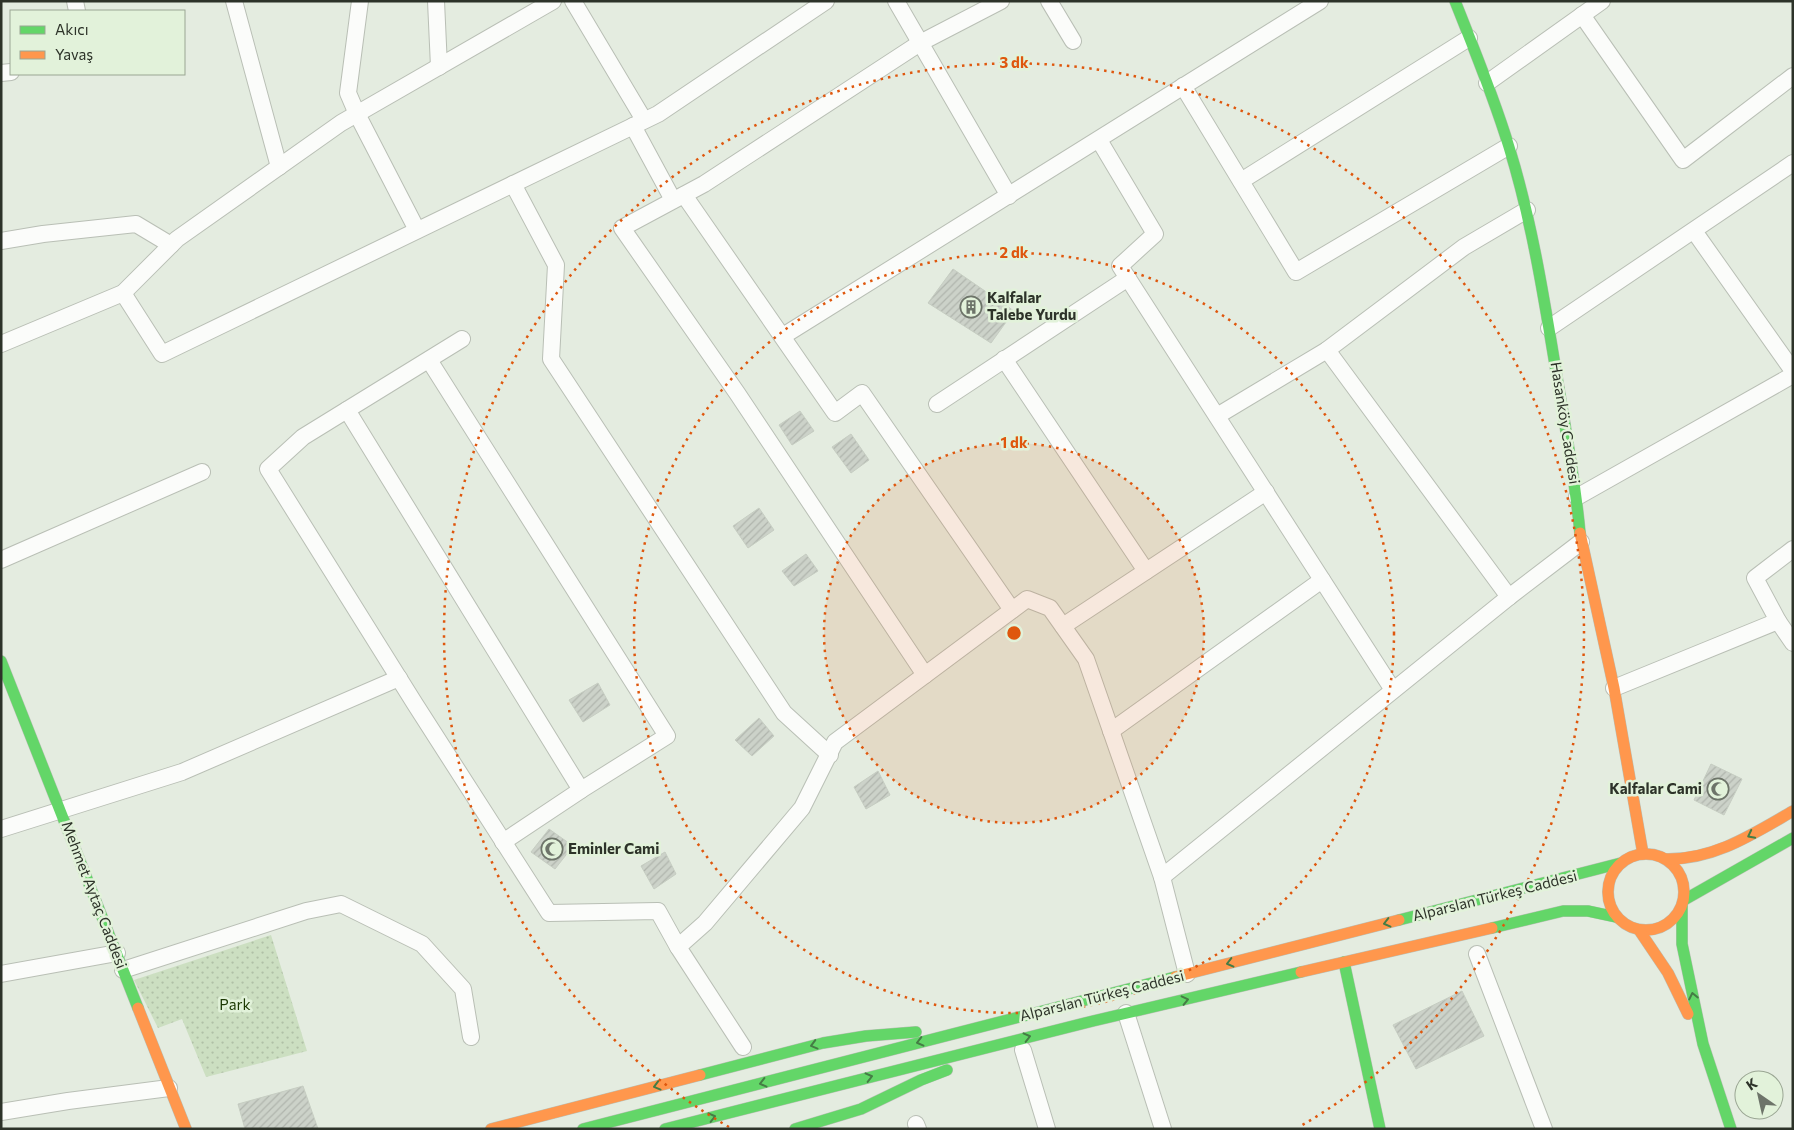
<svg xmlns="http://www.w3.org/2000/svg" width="1794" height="1130" font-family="Commissioner,sans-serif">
<defs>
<pattern id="park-dots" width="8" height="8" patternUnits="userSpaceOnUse" patternTransform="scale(1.25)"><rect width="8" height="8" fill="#ccdfc1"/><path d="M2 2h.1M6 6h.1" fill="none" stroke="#b0c0a6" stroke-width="1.8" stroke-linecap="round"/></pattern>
<pattern id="building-hatch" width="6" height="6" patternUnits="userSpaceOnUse" patternTransform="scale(1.25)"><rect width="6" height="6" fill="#ccd2c9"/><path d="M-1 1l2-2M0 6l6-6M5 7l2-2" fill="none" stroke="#b0b5ad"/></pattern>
</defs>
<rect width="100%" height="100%" fill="#e4ece0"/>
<path fill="url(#park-dots)" d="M271 935 307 1051 206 1077 182 1019 158 1028 134 980Z"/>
<g fill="url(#building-hatch)" stroke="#c6cdc2">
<path d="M953 269 1014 311 991 343 928 303Z"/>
<path d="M800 411 814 431 792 445 779 425Z"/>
<path d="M851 434 869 460 851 473 832 447Z"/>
<path d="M759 508 774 530 748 548 733 526Z"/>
<path d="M806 554 818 571 794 586 782 571Z"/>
<path d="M598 683 610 705 583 722 569 700Z"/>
<path d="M759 718 774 736 752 756 735 740Z"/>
<path d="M1711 764 1742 779 1724 815 1694 800Z"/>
<path d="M878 771 890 795 866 809 854 787Z"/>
<path d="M549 829 573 846 555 869 531 852Z"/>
<path d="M665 852 676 874 654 889 641 866Z"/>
<path d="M1462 991 1484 1036 1416 1069 1393 1025Z"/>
<path d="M303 1086 318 1129H245L238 1104Z"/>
</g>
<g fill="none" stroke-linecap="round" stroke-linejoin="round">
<g stroke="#b9bfb5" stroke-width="18">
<g id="street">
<path d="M75 1 77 11"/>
<path d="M234 1 279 167"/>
<path d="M360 1 348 93 357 114 417 230"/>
<path d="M436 1 439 67"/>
<path d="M573 1 644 120"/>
<path d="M896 1 1009 196"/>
<path d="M1049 1 1073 41"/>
<path d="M1582 15 1683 160 1793 76"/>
<path d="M1 73 11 72"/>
<path d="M1487 83 1602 1"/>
<path d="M1183 86 1296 272 1509 146"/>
<path d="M633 126 673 200"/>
<path d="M1099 140 1155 234 1120 266 1393 690"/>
<path d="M1241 181 1469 38"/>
<path d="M513 184 556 265 551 359 784 713 830 755"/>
<path d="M684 195 835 413 862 393 1012 610"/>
<path d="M1694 231 1793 371"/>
<path d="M1 241 43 234 136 224 171 245"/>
<path d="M123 293 162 354 658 114 826 1"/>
<path d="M1549 328 1793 163"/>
<path d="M783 336 1320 1"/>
<path d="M462 339 303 437 268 469 415 704 549 913 658 911 678 947"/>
<path d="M1 344 123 293 177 239 341 123 553 1"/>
<path d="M1327 350 1509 597"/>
<path d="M1004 359 1146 571"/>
<path d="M429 360 667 736 581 790 503 842"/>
<path d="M937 404 1128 278"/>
<path d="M347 410 581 790"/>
<path d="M1217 416 1327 350 1464 247 1527 210"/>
<path d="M1577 497 1793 375"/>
<path d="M1 560 202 472"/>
<path d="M1778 621 1793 643"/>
<path d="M1063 626 1266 492"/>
<path d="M925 675 737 393 622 228 704 184 920 43 1001 1"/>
<path d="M1614 688 1778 621 1755 578 1793 549"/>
<path d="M1111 731 1322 580"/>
<path d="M1 829 182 772 399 678"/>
<path d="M1162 877 1509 597 1581 542"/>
<path d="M1477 954 1544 1129"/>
<path d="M123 970 306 911 341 904 422 944 463 989 471 1037"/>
<path d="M1 974 117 953"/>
<path d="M1126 1013 1163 1129"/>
<path d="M743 1047 678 947 705 923 802 808 835 742 1027 599 1050 608 1086 659 1162 877 1187 974"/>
<path d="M1023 1050 1047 1129"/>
<path d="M1 1112 68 1101 169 1088"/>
<path d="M916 1124 918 1129"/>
</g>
</g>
<g stroke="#b9bfb5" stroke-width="12">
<g id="fast">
<path d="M1455 1C1474 49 1494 97 1509 147 1531 218 1543 292 1555 365 1564 421 1575 477 1580 533"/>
<path d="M1 661 138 1008"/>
<path d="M1684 900 1793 838"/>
<path d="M1682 906V944L1703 1044 1731 1129"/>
<path d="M1399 920 1621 863"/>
<path d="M1492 928 1563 911H1588L1616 917"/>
<path d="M1344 962 1380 1129"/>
<path d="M700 1075 823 1043 866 1036 916 1032"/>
<path d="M583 1129 1175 977"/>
<path d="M665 1129 1093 1021 1301 972"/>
<path d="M795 1129 861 1109 921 1080 947 1070"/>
</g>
</g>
<g stroke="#b9bfb5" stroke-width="12">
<g id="slow">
<path d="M1580 533 1614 688 1643 854"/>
<circle cx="1646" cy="892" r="38"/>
<path d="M1666 859C1714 860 1753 834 1793 811"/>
<path d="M1639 930 1668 973 1688 1014"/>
<path d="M1301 972 1492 928"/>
<path d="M1175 977 1399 920"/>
<path d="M138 1008 186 1129"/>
<path d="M491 1129 700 1075"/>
</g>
</g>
<use href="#street" stroke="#fbfcfa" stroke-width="16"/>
<use href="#fast" stroke="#63d668" stroke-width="11"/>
<use href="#slow" stroke="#ff974d" stroke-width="11"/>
</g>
<defs><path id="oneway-chevron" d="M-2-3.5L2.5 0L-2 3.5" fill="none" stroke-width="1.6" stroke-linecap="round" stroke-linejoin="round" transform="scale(1.25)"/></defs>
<g stroke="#457c45">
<use href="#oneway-chevron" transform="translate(1751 835) rotate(153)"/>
<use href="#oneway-chevron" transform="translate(1387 923) rotate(166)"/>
<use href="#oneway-chevron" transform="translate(1230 963) rotate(166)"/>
<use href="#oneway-chevron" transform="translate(1693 996) rotate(-102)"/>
<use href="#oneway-chevron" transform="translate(1185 1000) rotate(-13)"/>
<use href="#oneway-chevron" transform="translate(1027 1037) rotate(-14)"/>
<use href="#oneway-chevron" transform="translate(920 1042) rotate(166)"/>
<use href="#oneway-chevron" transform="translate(814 1045) rotate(165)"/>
<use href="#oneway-chevron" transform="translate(869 1077) rotate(-14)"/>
<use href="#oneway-chevron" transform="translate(763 1083) rotate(166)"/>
<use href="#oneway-chevron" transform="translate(657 1086) rotate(165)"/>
<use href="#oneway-chevron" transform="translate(712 1117) rotate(-14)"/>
</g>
<circle cx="1014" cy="633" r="190" fill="#df570d" fill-opacity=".12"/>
<g fill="none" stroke="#df570d" stroke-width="2.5" stroke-dasharray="2.5 5">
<circle cx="1014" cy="633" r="190"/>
<circle cx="1014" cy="633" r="380"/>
<path d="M729 1127A570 570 0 1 1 1299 1127"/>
</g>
<defs>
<g id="building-ring" transform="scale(1.125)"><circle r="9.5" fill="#e2f2da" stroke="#6d7469" stroke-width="1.5"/><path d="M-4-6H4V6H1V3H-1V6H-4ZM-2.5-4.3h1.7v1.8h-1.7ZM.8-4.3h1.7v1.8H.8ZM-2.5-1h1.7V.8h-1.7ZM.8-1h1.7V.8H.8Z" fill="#6d7469"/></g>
<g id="mosque-ring" transform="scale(1.125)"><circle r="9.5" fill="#e2f2da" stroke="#6d7469" stroke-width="1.5"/><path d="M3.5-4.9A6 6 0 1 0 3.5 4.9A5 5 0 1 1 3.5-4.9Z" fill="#6d7469"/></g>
</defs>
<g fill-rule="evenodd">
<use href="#building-ring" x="971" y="307"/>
<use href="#mosque-ring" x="1718" y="789"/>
<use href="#mosque-ring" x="552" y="849"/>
</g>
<g text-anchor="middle" stroke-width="5" stroke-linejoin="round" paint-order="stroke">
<g font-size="15" font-weight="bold" fill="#2d3329" stroke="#e2f2da" text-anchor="start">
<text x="987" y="303">Kalfalar<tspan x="987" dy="17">Talebe Yurdu</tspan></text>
<text x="1702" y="794" text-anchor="end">Kalfalar Cami</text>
<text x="568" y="854">Eminler Cami</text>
</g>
<g font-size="15" fill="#2d3329" stroke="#e2f2da">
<text transform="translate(1565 423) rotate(81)" y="5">Hasanköy Caddesi</text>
<text transform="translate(94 895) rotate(69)" y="5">Mehmet Aytaç Caddesi</text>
<text transform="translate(1495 896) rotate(-14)" y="5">Alparslan Türkeş Caddesi</text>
<text transform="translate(1102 996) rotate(-14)" y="5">Alparslan Türkeş Caddesi</text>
</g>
<g font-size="15" fill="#1b3802" stroke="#e2f2da">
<text x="235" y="1010">Park</text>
</g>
</g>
<circle cx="1014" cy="633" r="8" fill="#df570d" stroke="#e2f2da" stroke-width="2.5"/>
<g font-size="15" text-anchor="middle" font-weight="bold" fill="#df570d" stroke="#e2f2da" stroke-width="5" stroke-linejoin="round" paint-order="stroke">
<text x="1014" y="68">3 dk</text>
<text x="1014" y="258">2 dk</text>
<text x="1014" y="448">1 dk</text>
</g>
<rect width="1794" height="1130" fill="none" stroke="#2d3329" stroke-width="5"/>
<rect x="10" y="10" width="175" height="65" fill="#e2f2da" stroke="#9aa693"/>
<rect x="20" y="26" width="25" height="8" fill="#63d668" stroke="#9aa693"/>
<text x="55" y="35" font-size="15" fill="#2d3329">Akıcı</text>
<rect x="20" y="51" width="25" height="8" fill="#ff974d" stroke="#9aa693"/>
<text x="55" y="60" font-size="15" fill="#2d3329">Yavaş</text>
<g transform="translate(1759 1095) rotate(326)"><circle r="24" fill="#e2f2da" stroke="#9aa693"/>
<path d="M0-4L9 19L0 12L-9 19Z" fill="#6d7469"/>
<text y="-8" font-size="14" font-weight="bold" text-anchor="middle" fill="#2d3329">K</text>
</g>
</svg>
